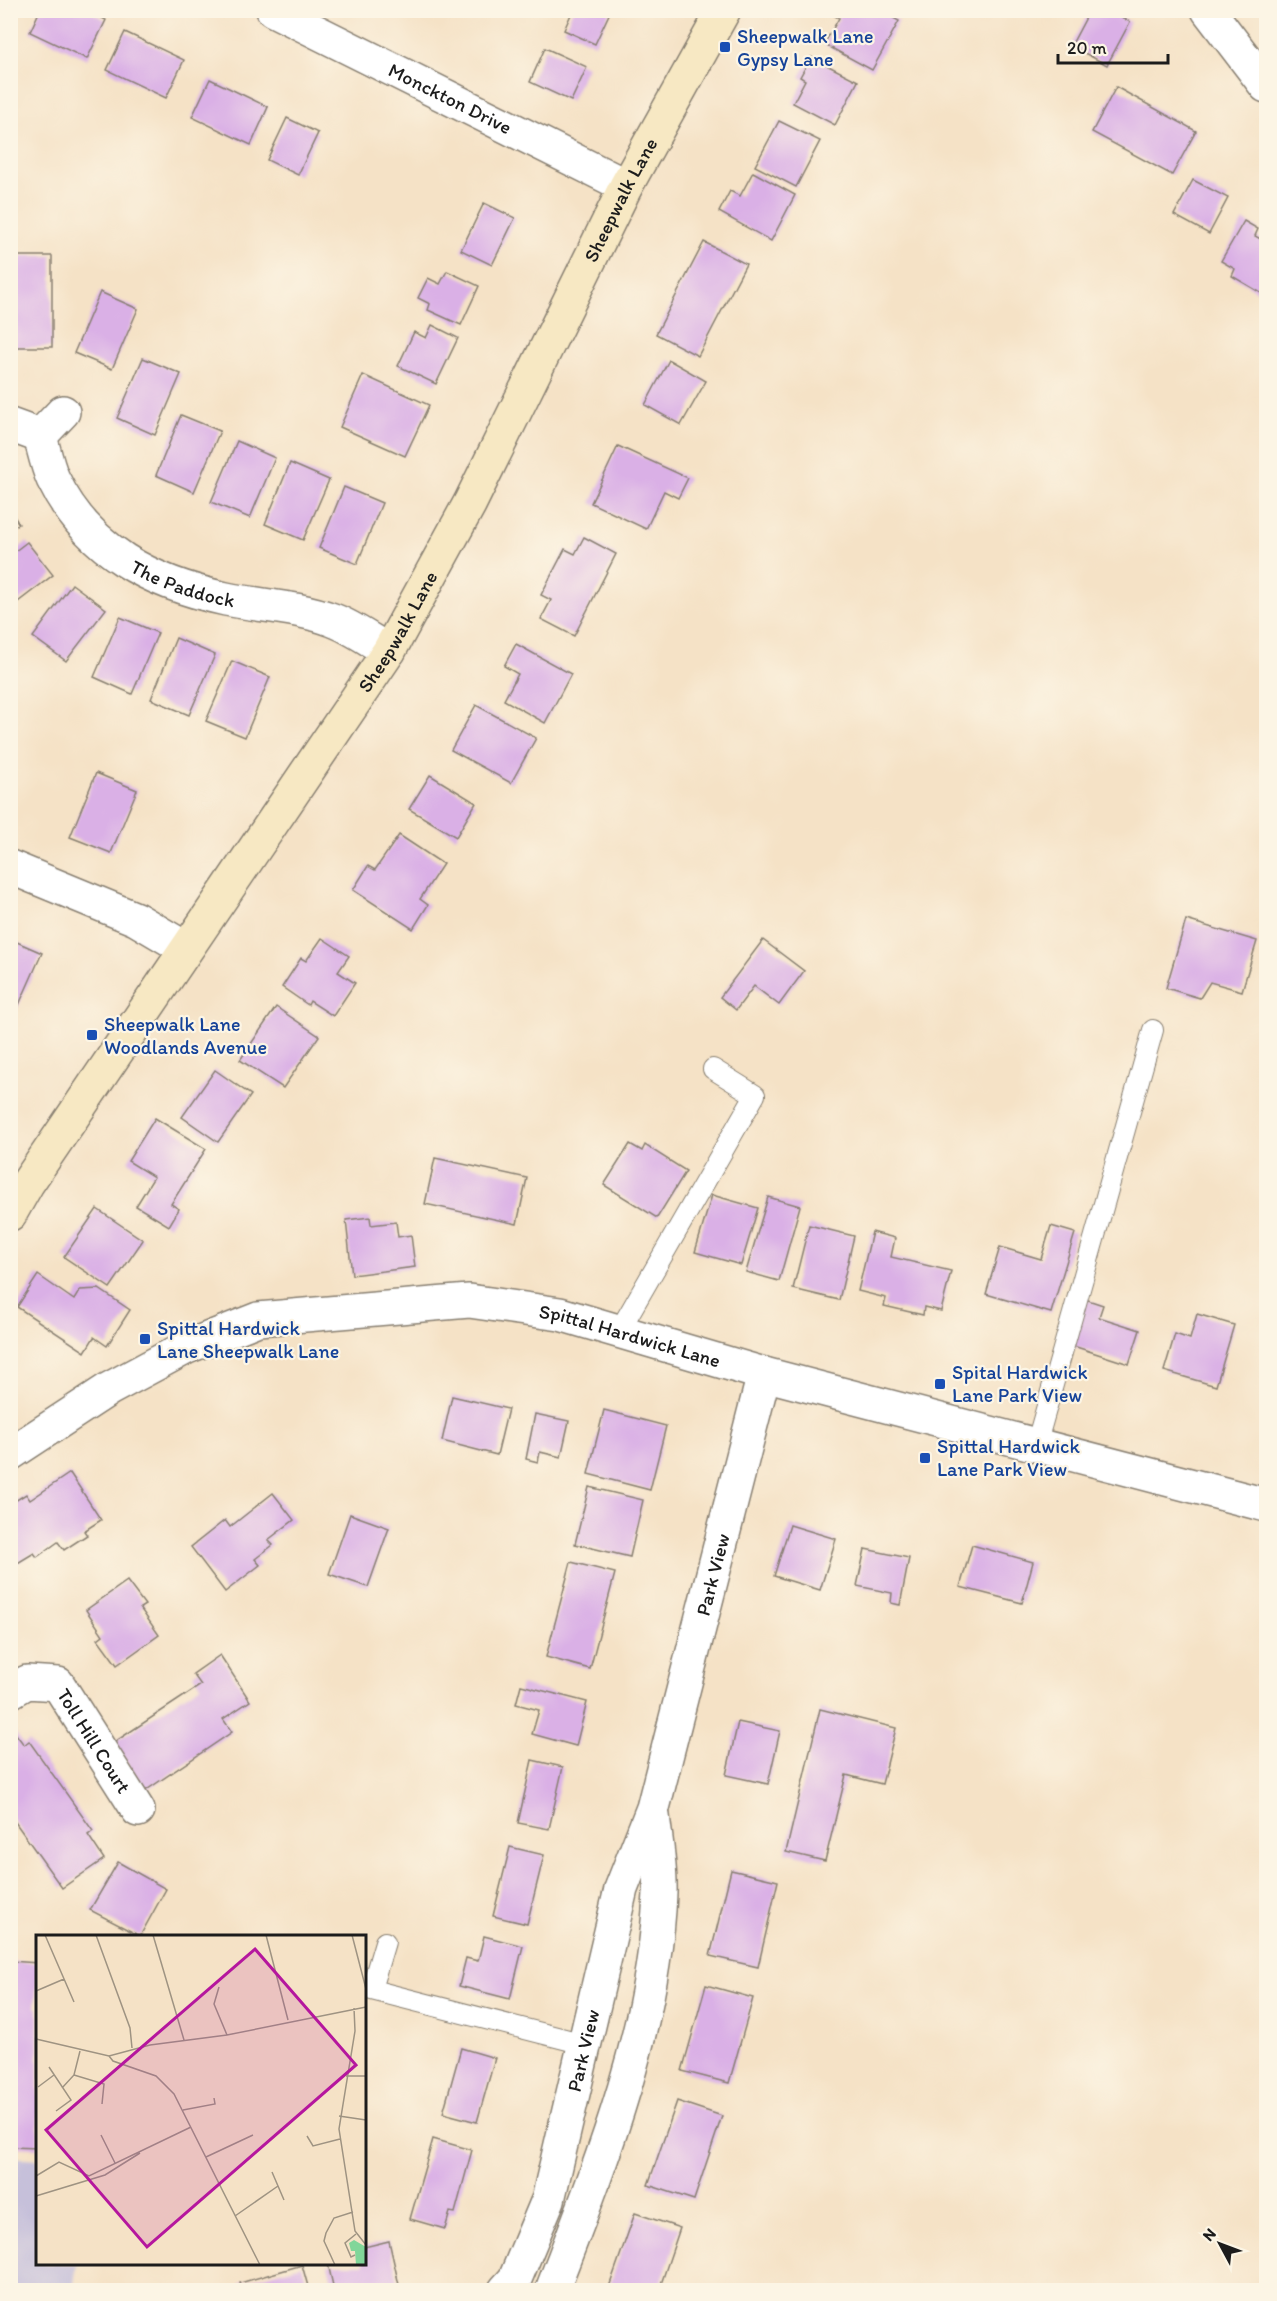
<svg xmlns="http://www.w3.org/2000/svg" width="1277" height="2301" font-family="Itim,sans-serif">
<rect width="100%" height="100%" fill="#fcf5e5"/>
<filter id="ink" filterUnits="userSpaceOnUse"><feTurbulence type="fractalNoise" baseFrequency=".0167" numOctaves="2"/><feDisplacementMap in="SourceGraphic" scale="12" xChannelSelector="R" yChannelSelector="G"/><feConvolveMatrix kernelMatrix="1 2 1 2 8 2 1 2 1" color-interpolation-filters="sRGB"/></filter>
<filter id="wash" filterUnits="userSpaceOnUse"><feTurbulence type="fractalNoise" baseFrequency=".008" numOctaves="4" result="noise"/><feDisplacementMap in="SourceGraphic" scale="24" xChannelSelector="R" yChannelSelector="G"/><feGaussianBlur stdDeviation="1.35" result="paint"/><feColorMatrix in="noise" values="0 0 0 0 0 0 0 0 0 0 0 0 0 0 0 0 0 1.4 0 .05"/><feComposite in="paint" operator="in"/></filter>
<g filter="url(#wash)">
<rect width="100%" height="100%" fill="#f5e2c6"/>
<path fill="#c6c0da" d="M11 2157 37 2159 38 2264H77L73 2290H11Z"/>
<g id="blocks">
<g fill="#dab0e6">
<path d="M40 10H87L106 20 87 59 30 32Z"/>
<path d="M573 10H611L595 44 564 30Z"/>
<path d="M835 10H879L899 21 872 70 824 44 839 18 833 15Z"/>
<path d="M1090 10H1109L1130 22 1107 65 1071 46Z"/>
<path d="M125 32 184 60 166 98 107 70Z"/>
<path d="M545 48 587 67 571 101 530 82Z"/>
<path d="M811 57 858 81 835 125 793 103 805 80 800 77Z"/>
<path d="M210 79 268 107 251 145 192 117Z"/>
<path d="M1116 87 1196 131 1172 175 1092 132Z"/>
<path d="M287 118 318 133 298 175 267 160Z"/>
<path d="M779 121 820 141 796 187 755 166Z"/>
<path d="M753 172 795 195 771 241 719 212 730 191 740 196Z"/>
<path d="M1193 180 1228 198 1209 234 1174 215Z"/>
<path d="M484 203 515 218 492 265 461 250Z"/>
<path d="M1244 221 1258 229 1255 236 1266 242V296L1232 276 1235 269 1221 261Z"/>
<path d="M704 242 746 264 698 356 656 334Z"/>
<path d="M10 256H52V347H11Z"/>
<path d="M447 271 479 286 461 325 428 310 430 304 418 298 428 278 440 284Z"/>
<path d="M100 292 138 309 112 369 74 353Z"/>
<path d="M432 325 458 338 436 384 398 366 414 332 426 338Z"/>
<path d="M143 358 181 374 155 435 117 418Z"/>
<path d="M669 360 706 381 681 425 645 405Z"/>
<path d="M363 375 429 405 405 456 340 427Z"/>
<path d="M181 415 220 431 194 492 156 475Z"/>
<path d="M237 441 275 458 250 518 211 502Z"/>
<path d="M618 446 688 478 678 498 664 491 646 529 591 503Z"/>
<path d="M290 463 329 480 303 540 265 524Z"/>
<path d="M344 487 382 503 357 564 319 548Z"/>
<path d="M10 510 19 524 10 529Z"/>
<path d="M584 537 616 554 574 636 541 619 551 600 541 595 565 549 575 554Z"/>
<path d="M27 542 53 575 10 608V555Z"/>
<path d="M72 584 106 609 66 661 33 637Z"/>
<path d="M120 617 158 633 132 694 94 677Z"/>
<path d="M176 638 215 655 189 715 151 699Z"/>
<path d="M516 644 571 674 545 723 504 700 518 674 504 666Z"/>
<path d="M232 661 270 677 245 737 206 721Z"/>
<path d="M476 705 536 738 511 783 451 750Z"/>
<path d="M96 773 137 790 111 853 70 837Z"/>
<path d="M430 775 476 803 456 837 409 809Z"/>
<path d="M399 835 443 864 420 899 428 905 413 929 353 890 368 866 375 870Z"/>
<path d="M1186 920 1257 941 1242 991 1210 982 1200 998 1166 988Z"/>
<path d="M322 938 349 956 338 972 355 983 333 1016 310 1001 308 1005 282 987 301 958 306 961Z"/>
<path d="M10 939 42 953 14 1016 10 1014Z"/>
<path d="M763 940 804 971 779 1005 754 986 736 1010 720 997Z"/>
<path d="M276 1007 319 1036 283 1088 240 1060Z"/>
<path d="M215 1070 251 1095 218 1142 182 1117Z"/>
<path d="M155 1118 206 1149 171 1204 179 1209 169 1226 136 1206 154 1177 128 1161Z"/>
<path d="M630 1144 642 1151 645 1145 686 1171 657 1218 604 1185Z"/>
<path d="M435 1158 527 1178 517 1224 425 1204Z"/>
<path d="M712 1195 758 1208 741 1265 695 1252Z"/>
<path d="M768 1197 800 1206 779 1281 746 1272Z"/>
<path d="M97 1209 143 1240 110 1288 64 1257Z"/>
<path d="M370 1217 371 1225 396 1222 398 1237 411 1235 415 1267 352 1275 346 1220Z"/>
<path d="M809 1225 854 1236 839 1300 793 1289Z"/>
<path d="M1051 1226 1075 1233 1051 1313 986 1294 1000 1247 1041 1259Z"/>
<path d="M872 1232 895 1238 891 1257 951 1271 941 1311 924 1307 923 1315 884 1306 886 1298 858 1291Z"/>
<path d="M38 1275 74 1300 80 1290 99 1289 130 1310 107 1346 94 1337 85 1352 17 1307Z"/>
<path d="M1082 1298 1103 1305 1099 1317 1140 1330 1129 1364 1067 1344Z"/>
<path d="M1197 1314 1234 1325 1216 1386 1164 1371 1175 1334 1190 1339Z"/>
<path d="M452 1396 508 1409 497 1455 442 1441Z"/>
<path d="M604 1410 666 1426 650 1490 588 1474Z"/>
<path d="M535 1414 569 1421 561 1457 540 1452 538 1462 526 1459Z"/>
<path d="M70 1473 101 1520 84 1531 87 1535 64 1550 58 1542 37 1557 34 1553 16 1564 10 1556V1504L26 1494 30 1500Z"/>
<path d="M589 1487 643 1500 630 1557 575 1544Z"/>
<path d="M273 1493 294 1520 268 1540 273 1545 255 1559 260 1565 225 1592 191 1547 225 1520 230 1527Z"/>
<path d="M350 1514 389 1528 368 1587 329 1574Z"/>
<path d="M790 1525 836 1539 820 1590 774 1576Z"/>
<path d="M972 1545 1033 1562 1022 1603 960 1587Z"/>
<path d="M865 1549 909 1558 900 1605 891 1603 892 1593 857 1586Z"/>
<path d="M571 1562 615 1573 590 1669 546 1657Z"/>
<path d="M127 1581 145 1605 140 1608 159 1635 117 1665 98 1639 103 1635 86 1610Z"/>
<path d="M220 1655 250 1701 223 1719 232 1732 145 1791 113 1743 201 1685 193 1674Z"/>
<path d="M521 1685 587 1702 576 1746 532 1734 539 1710 516 1704Z"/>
<path d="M820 1709 896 1728 882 1784 846 1775 825 1861 786 1852Z"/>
<path d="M738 1722 780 1731 768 1784 726 1775Z"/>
<path d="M10 1726 24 1745 29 1741 93 1831 88 1835 104 1859 62 1888 10 1815Z"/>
<path d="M532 1760 563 1767 549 1829 518 1823Z"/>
<path d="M510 1847 544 1855 527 1924 493 1916Z"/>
<path d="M118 1862 166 1889 140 1936 90 1910Z"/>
<path d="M731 1870 778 1881 758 1967 710 1956Z"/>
<path d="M484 1936 523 1946 510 1999 459 1986 466 1958 478 1961Z"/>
<path d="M10 1961 38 1963 35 2008H38V2148L10 2147Z"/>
<path d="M706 1985 753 1998 729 2083 682 2071Z"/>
<path d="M461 2048 495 2058 477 2122 443 2113Z"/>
<path d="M677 2101 722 2116 694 2200 648 2185Z"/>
<path d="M433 2139 472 2150 455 2213 450 2212 445 2229 410 2219Z"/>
<path d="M635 2213 680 2228 659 2290H608Z"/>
<path d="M389 2241 399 2285 370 2290H334L328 2264H364V2247Z"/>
<path d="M302 2265 309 2290H242L240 2283Z"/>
</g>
</g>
</g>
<g filter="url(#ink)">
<use href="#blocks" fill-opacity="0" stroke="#887f71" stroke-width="1.5"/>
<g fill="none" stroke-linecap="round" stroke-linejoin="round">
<g stroke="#887f71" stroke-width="22">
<g id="service">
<path d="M618 1333 755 1095 713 1069"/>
<path d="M1036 1445 1153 1030"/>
<path d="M364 1988 584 2044"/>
<path d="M371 1989 385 1942"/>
</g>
</g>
<g stroke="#887f71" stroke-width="36">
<g id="minor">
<path id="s1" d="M273 10 626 186"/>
<path d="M1208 10 1266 86"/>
<path d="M10 425 40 436 63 412"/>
<path id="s2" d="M40 436C44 450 47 466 53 479 88 551 151 583 226 599 261 606 299 607 333 620 352 627 371 641 389 651"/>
<path d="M10 867 136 919 185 948"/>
<path id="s3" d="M10 1692 27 1682 58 1684 138 1810"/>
<path id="s4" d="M505 2290 515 2279 548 2200 621 1889 653 1808 764 1374"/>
<path d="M552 2290C601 2163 654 2031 660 1893 661 1868 656 1841 653 1816"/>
</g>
</g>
<g stroke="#887f71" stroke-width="36">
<g id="tertiary">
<path id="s5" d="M10 1454 109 1389 187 1347 258 1319 469 1301 560 1314 764 1374 1266 1505"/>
</g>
</g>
<g stroke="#887f71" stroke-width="36">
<g id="secondary">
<path id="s6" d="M10 1214 27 1184 389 651 470 503 626 186 724 10"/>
</g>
</g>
<use href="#service" stroke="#fff" stroke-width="20"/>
<use href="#minor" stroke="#fff" stroke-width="33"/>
<use href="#tertiary" stroke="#fff" stroke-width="33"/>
<use href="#secondary" stroke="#f7e8c3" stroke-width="33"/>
</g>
</g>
<g fill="#1a4fb4" stroke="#fcf5e5" stroke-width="2">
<rect x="719" y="41" width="12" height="12" rx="3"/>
<rect x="86" y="1029" width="12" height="12" rx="3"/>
<rect x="139" y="1333" width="12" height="12" rx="3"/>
<rect x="934" y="1378" width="12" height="12" rx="3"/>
<rect x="919" y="1452" width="12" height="12" rx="3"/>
</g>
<g text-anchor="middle" stroke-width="4.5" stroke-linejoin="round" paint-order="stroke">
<g font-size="20" fill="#164399" stroke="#fcf5e5" text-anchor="start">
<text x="737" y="43">Sheepwalk Lane<tspan x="737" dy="23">Gypsy Lane</tspan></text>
<text x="104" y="1031">Sheepwalk Lane<tspan x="104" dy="23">Woodlands Avenue</tspan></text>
<text x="157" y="1335">Spittal Hardwick<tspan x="157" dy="23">Lane Sheepwalk Lane</tspan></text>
<text x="952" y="1379">Spital Hardwick<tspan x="952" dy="23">Lane Park View</tspan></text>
<text x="937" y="1453">Spittal Hardwick<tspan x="937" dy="23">Lane Park View</tspan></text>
</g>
<g font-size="20" fill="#1c1c1c" stroke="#fcf5e5">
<text dy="7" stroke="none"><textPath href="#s1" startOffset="198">Monckton Drive</textPath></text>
<text dy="7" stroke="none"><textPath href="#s6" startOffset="1186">Sheepwalk Lane</textPath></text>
<text dy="7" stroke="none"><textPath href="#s2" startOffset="218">The Paddock</textPath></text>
<text dy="7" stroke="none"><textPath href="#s6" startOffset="700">Sheepwalk Lane</textPath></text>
<text dy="7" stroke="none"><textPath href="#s5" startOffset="660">Spittal Hardwick Lane</textPath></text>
<text dy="7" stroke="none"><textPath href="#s4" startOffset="748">Park View</textPath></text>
<text dy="7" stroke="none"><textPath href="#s3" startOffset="118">Toll Hill Court</textPath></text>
<text dy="7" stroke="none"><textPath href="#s4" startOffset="254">Park View</textPath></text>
</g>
</g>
<g transform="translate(36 1935)">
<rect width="330" height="330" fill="#f5e2c6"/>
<path d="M318 305 330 312V330H320L319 316H315L313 308Z" fill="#81d699"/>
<path fill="none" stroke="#9e9382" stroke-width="1.5" d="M9 0 38 67M60 0 94 93 96 113M117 0 148 105M230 0 252 85M316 0 330 54M183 52 178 69 191 100M0 56 28 44M318 73 319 96 303 194 319 296 330 310M0 104 73 121 114 110 191 100 330 72M73 121 77 126 120 141 138 159 224 330M13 132 35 165 20 176M38 140 68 149 66 169M310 141H330M2 152 18 140M26 153 38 140 44 116M147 175 179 169 178 163M303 181 330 185M65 200 79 228M271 201 277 211 304 204M170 222 217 200M236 237 248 265M0 241 23 227 53 241 155 192M0 261 69 240 104 218M199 281 242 251M319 320 315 322 309 308 320 299M299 330 288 306 290 298 298 283 317 277"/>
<path fill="#b5179e" fill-opacity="0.15" stroke="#b5179e" stroke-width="3" d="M219 14 320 130 111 312 10 195Z"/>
<rect width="330" height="330" fill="none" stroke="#1c1c1c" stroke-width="3"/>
</g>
<rect width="1277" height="2301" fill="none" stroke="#fcf5e5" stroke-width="36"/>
<g transform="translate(1220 2244) rotate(311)" stroke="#fcf5e5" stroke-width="4.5" paint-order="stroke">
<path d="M0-4.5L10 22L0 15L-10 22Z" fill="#1c1c1c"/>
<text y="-9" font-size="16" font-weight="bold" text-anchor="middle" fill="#1c1c1c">N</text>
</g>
<path d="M1058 54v9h110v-9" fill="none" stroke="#1c1c1c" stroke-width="3"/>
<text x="1067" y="54" font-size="18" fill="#1c1c1c" stroke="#fcf5e5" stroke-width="4.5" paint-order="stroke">20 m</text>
</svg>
